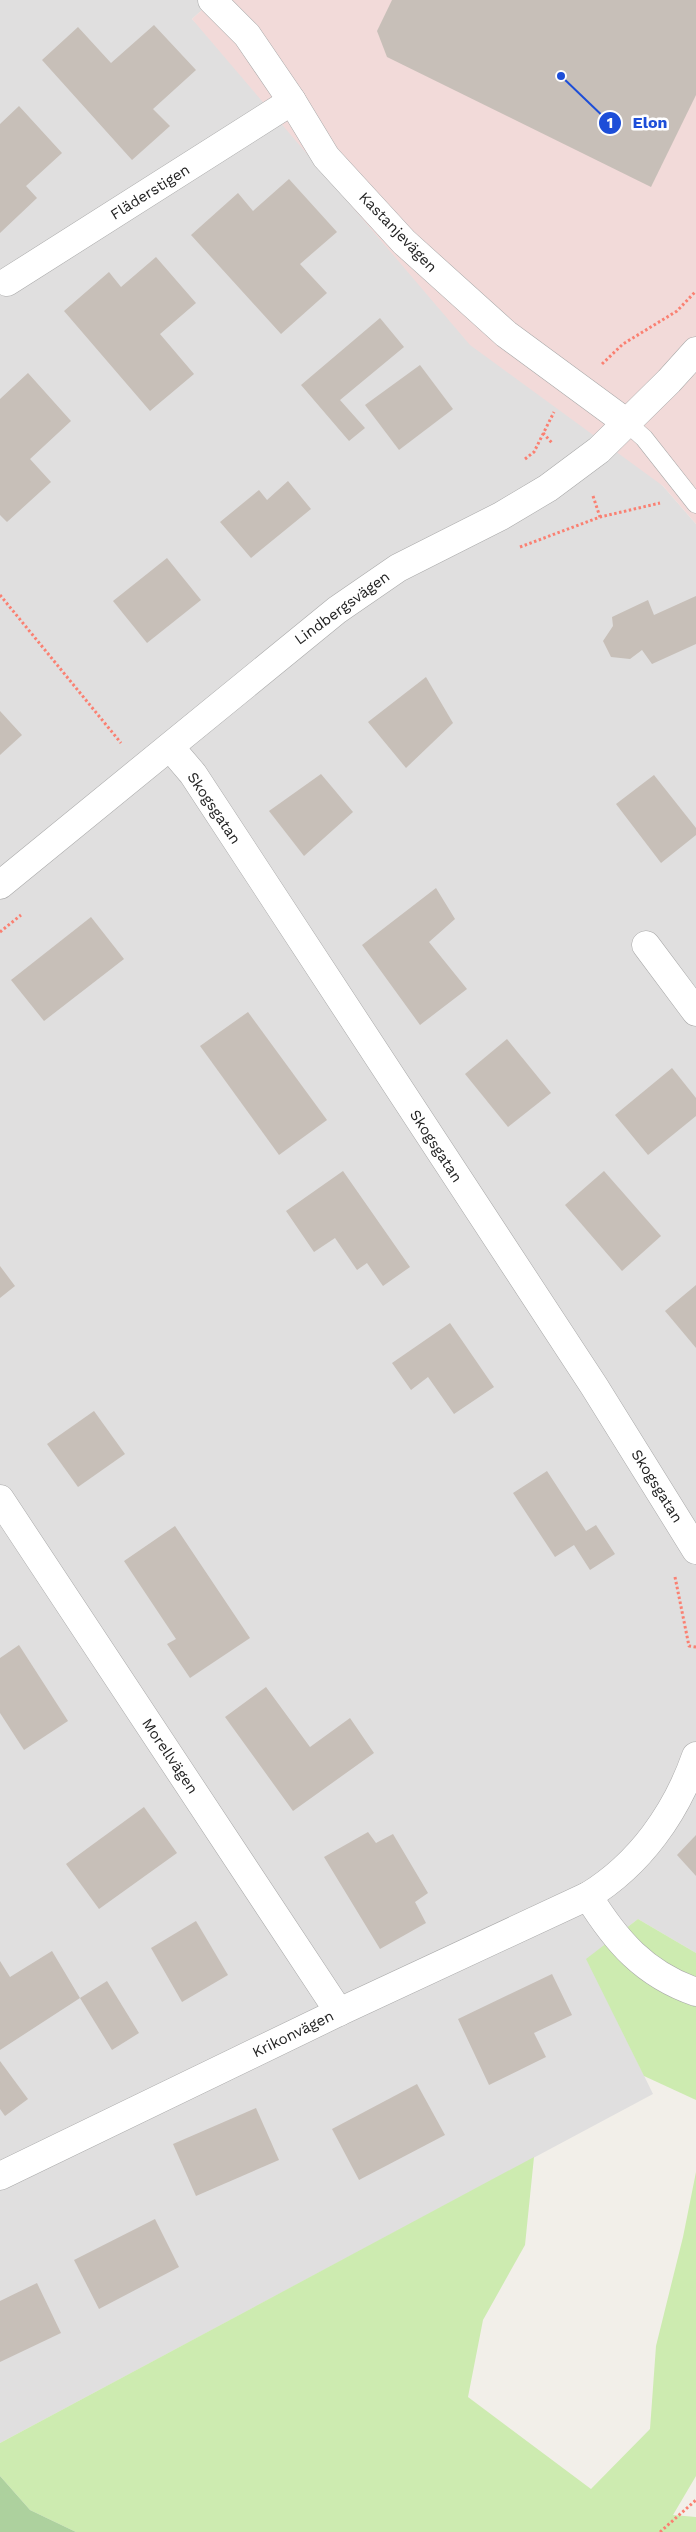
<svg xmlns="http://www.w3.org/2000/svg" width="696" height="2532" font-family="'Work Sans',sans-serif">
<rect width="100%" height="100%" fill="#f2efe9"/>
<path fill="#e0dfdf" d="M0 0H213L192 19 663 486 696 524V1953L638 1919 587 1959 653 2094 0 2443Z"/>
<path fill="#f2dad9" d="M213 0H696V524L663 486 470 345 192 19Z"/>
<g fill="#cdebb0">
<path d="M638 1919 696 1953V2100L644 2076 586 1959Z"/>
<path d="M534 2157 525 2245 483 2320 468 2397 591 2489 650 2429 656 2346 683 2237 696 2172V2476L673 2515 696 2517V2532H76L30 2510 0 2476V2443Z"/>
</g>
<path fill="#add19e" d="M0 2476 30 2510 76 2532H0Z"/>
<g fill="#c7bfb8">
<path d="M392 0H696V95L651 187 387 57 377 31Z"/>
<path d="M154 25 196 70 153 109 170 126 132 160 42 60 78 27 111 63Z"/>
<path d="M19 106 62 153 26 186 37 198 0 233V124Z"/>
<path d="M289 179 337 232 300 264 327 293 281 334 191 235 238 193 253 211Z"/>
<path d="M156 257 196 303 160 334 194 374 150 411 64 311 109 272 121 287Z"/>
<path d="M380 318 404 347 340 400 365 428 349 441 301 385Z"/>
<path d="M420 365 453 409 399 450 365 405Z"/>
<path d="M28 373 71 421 30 459 51 482 7 522 0 515V399Z"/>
<path d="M288 481 311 509 251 558 220 522 259 490 267 500Z"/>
<path d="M167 558 201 600 147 643 113 601Z"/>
<path d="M696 596V644L652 664 642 650 630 659 611 657 603 641 613 626 612 617 648 600 654 615Z"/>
<path d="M426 677 453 723 406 768 368 722Z"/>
<path d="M0 711 22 735 0 755Z"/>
<path d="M321 774 353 812 304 856 269 811Z"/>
<path d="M654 775 696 828V835L661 863 616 804Z"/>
<path d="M436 888 455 919 429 942 467 989 420 1025 362 945Z"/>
<path d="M91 917 124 959 44 1021 11 980Z"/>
<path d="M248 1012 327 1120 279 1155 200 1046Z"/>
<path d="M507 1039 551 1093 508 1127 465 1074Z"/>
<path d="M672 1068 696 1098V1116L648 1155 615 1115Z"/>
<path d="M343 1171 410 1267 383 1286 367 1263 357 1270 335 1238 314 1252 286 1211Z"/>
<path d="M604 1171 661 1236 622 1271 565 1205Z"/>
<path d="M0 1266 15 1286 0 1298Z"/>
<path d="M696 1285V1348L665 1311Z"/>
<path d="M450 1323 494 1387 454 1414 428 1377 411 1390 392 1363Z"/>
<path d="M94 1411 125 1454 78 1487 47 1444Z"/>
<path d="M547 1471 586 1531 596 1525 615 1554 590 1570 574 1545 555 1557 513 1493Z"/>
<path d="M175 1526 250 1638 190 1678 167 1644 176 1639 124 1561Z"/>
<path d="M19 1645 68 1721 24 1750 0 1713V1658Z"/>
<path d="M266 1687 310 1747 350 1718 374 1753 293 1811 225 1717Z"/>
<path d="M144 1807 177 1853 99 1909 66 1864Z"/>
<path d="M368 1832 376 1843 393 1834 428 1893 415 1902 426 1923 380 1949 324 1857Z"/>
<path d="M696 1835V1876L677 1855Z"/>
<path d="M196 1921 228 1975 182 2002 151 1948Z"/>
<path d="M52 1951 80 1998 0 2050V1961L10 1977Z"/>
<path d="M552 1974 572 2015 534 2033 546 2057 489 2085 458 2019Z"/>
<path d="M107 1981 139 2033 112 2050 80 1998Z"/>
<path d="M0 2061 28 2099 5 2116 0 2109Z"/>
<path d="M417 2084 445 2135 359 2180 332 2129Z"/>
<path d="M256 2108 279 2160 196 2196 173 2144Z"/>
<path d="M155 2219 179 2267 99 2309 74 2260Z"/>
<path d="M37 2283 61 2333 0 2362V2301Z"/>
</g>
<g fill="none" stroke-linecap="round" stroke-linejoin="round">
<g stroke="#a9a9a9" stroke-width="19">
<path id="service" d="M627 423 644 438 696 504"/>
</g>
<g stroke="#a9a9a9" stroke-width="29">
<g id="minor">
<path d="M212 0 247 35 292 101 326 157 404 242 506 334 627 423"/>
<path d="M7 282 292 101"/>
<path d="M170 747 193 774 594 1386 696 1550"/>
<path d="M646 945 696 1012"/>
<path d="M0 1499 339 2012"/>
<path d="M588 1896C616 1941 644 1974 696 1992"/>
<path d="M0 2176 339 2012 588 1896C640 1864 676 1813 696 1756"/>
</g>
</g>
<g stroke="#a9a9a9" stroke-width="29">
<path id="tertiary" d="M0 885 337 610 398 568 501 516 548 488 599 450 669 381 696 351"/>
</g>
<g stroke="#fa8072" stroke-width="3" stroke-dasharray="2.5 2.5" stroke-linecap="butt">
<path d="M602 364 623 344 677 311 696 291"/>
<path d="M543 433 553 444"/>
<path d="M525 459 534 452 554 412"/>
<path d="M593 496 600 517"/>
<path d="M520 547 600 517 660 503"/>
<path d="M0 595 121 743"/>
<path d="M0 932 21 915"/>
<path d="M675 1577 689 1646 696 1647"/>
<path d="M660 2532 696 2500"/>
</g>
<use href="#service" stroke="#fff" stroke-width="18"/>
<use href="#minor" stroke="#fff" stroke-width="28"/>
<use href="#tertiary" stroke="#fff" stroke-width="28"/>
</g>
<g text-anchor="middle" stroke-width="5" stroke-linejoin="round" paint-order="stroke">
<g font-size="15" fill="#222" stroke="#fff">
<text transform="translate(150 192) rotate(-32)" y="5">Fläderstigen</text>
<text transform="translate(398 232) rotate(46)" y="5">Kastanjevägen</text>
<text transform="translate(342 608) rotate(-36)" y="5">Lindbergsvägen</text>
<text transform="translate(214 808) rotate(56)" y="5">Skogsgatan</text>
<text transform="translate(436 1146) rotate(57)" y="5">Skogsgatan</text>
<text transform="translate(657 1486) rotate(58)" y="5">Skogsgatan</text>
<text transform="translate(170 1756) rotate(56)" y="5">Morellvägen</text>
<text transform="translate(293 2034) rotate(-26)" y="5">Krikonvägen</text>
</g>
</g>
<path fill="none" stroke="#1d4ed8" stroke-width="2" d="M561 76L610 123"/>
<g fill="#1d4ed8" stroke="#fff" stroke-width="2">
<circle cx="561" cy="76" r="5"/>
<circle cx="610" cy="123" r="12"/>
</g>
<g font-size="15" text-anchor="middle" font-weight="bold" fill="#fff">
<text x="610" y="128">1</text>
</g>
<g font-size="16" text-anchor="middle" font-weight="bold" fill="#1d4ed8" stroke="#fff" stroke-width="5" stroke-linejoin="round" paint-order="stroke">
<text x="650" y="128">Elon</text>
</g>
</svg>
